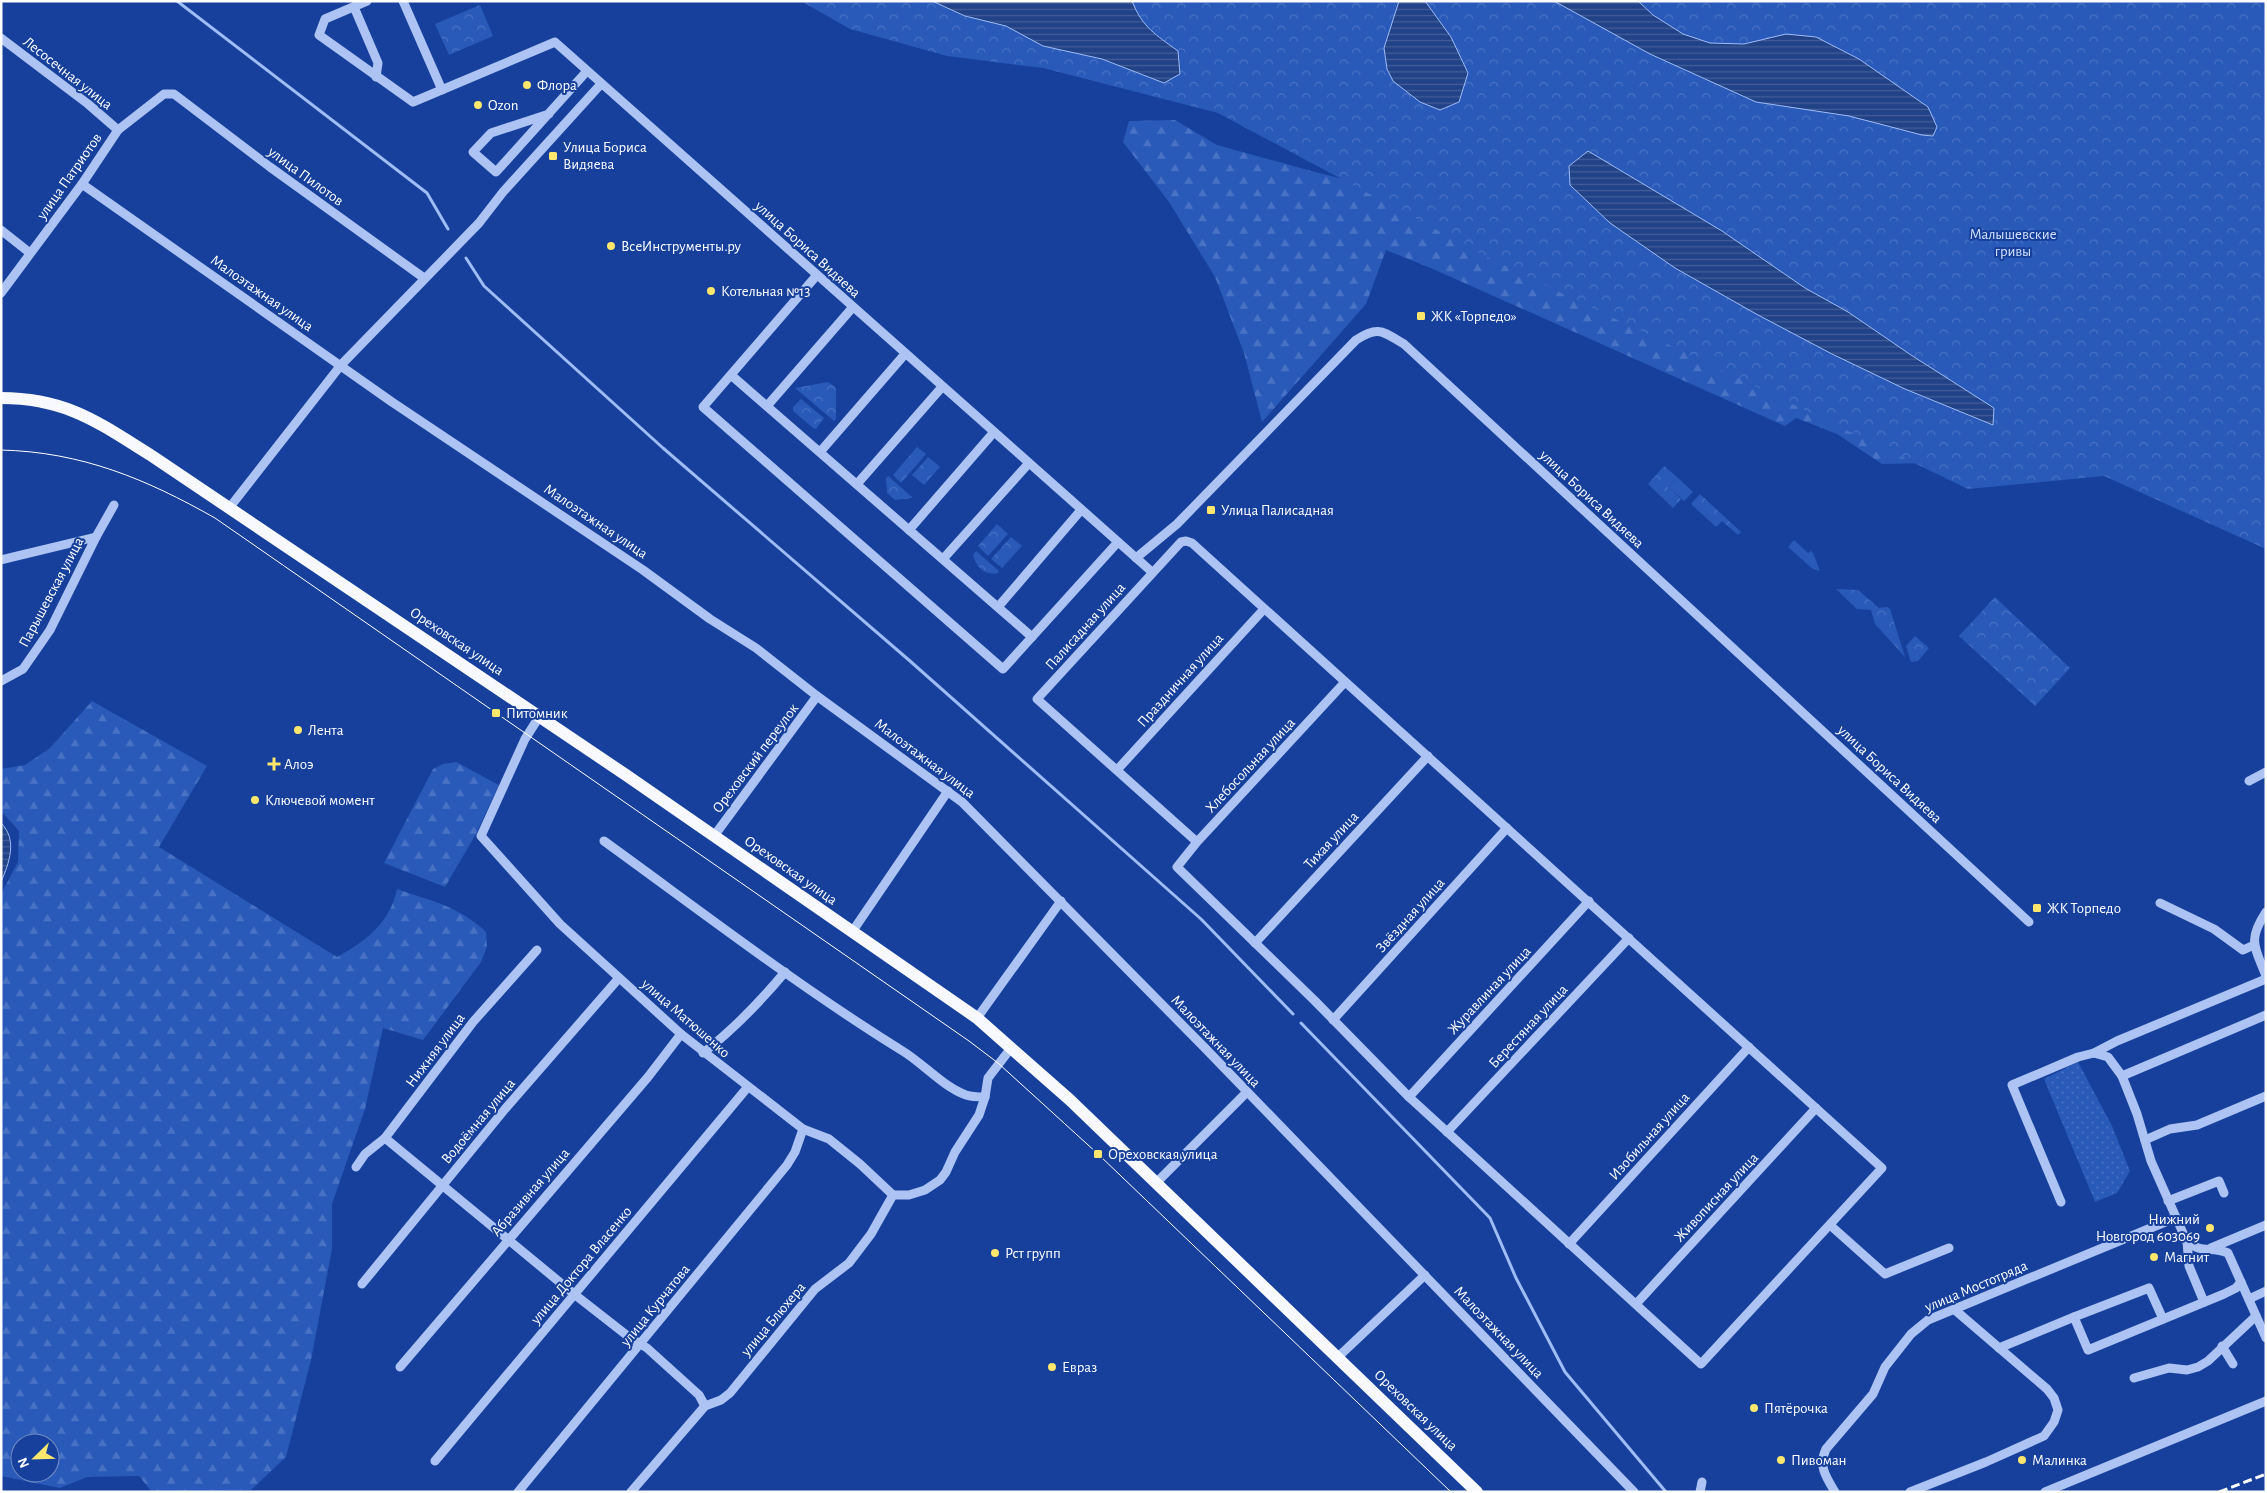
<svg xmlns="http://www.w3.org/2000/svg" width="2267" height="1493" font-family="'Alegreya Sans',sans-serif">
<defs>
<pattern id="grass-dots" width="8" height="8" patternUnits="userSpaceOnUse" patternTransform="scale(1.25)"><rect width="8" height="8" fill="#2959b9"/><path d="M2 2h.1M6 6h.1" fill="none" stroke="#4972c4" stroke-width="1.8" stroke-linecap="round"/></pattern>
<pattern id="forest-firs" width="22" height="20" patternUnits="userSpaceOnUse" patternTransform="scale(1.25)"><rect width="22" height="20" fill="#2959b9"/><path d="M5 1l3.5 6h-7zM16 11l3.5 6h-7z" fill="#4972c4"/></pattern>
<pattern id="park-crowns" width="20" height="18" patternUnits="userSpaceOnUse" patternTransform="scale(1.25)"><rect width="20" height="18" fill="#2959b9"/><path d="M2 6a3 3 0 1 1 6 0M12 15a3 3 0 1 1 6 0" fill="none" stroke="#4972c4"/></pattern>
<pattern id="water-rules" width="6" height="5" patternUnits="userSpaceOnUse" patternTransform="scale(1.25)"><rect width="6" height="5" fill="#224287"/><path d="M0 2.5h6" fill="none" stroke="#435e99"/></pattern>
</defs>
<rect width="100%" height="100%" fill="#16409b"/>
<path fill="url(#grass-dots)" d="M2078 1062 2112 1126 2130 1171 2117 1193 2095 1202 2044 1079Z"/>
<g fill="url(#forest-firs)" fill-rule="evenodd">
<path d="M1175 120 1217 145 1315 172 1414 197 1928 463 1882 464 1837 434 1796 418 1785 426 1433 269 1386 250 1366 304 1262 422 1244 353 1215 277 1169 202 1123 142 1129 121Z"/>
<path d="M92 701 207 766 159 847 337 957C366 941 390 923 397 889 431 901 459 906 486 932L487 947 481 962 423 1040 383 1028 365 1109 332 1204V1249L311 1360 286 1457 251 1490 156 1492 151 1491 139 1476 87 1477 60 1488 1 1476V894L18 862 19 831 1 811V769L25 765 50 748ZM20 1443H50V1473H20Z"/>
<path d="M456 762 499 785 476 834 445 887 384 863 433 769 443 764Z"/>
</g>
<g fill="url(#park-crowns)">
<path d="M801 1H2266V549L2104 476 1968 489 1489 258 1218 113 1043 68 947 56 850 29Z"/>
<path d="M480 5 493 36 449 55 435 24Z"/>
<path d="M828 382 835 387 836 390V419L834 421 795 388Z"/>
<path d="M801 399 824 418 816 429 813 428 793 411V407Z"/>
<path d="M917 447 926 454 901 483 893 475Z"/>
<path d="M928 457 940 467 924 485 912 475Z"/>
<path d="M1664 466 1677 477 1668 487 1681 499 1673 508 1648 484Z"/>
<path d="M888 476 912 497V498L895 500 887 493 886 478Z"/>
<path d="M1700 494 1741 532 1738 535 1722 521 1716 527 1691 504Z"/>
<path d="M997 524 1008 534 988 556 978 546Z"/>
<path d="M1011 537 1022 546 1002 568 991 559Z"/>
<path d="M1794 540 1808 553 1811 551 1813 553 1820 571 1813 569 1788 547Z"/>
<path d="M976 551 999 571 998 573C985 576 976 567 973 555Z"/>
<path d="M1836 589 1858 590 1879 608 1887 607 1890 609 1905 657 1875 624 1871 610 1857 609Z"/>
<path d="M1995 597 2070 668 2035 706 1959 636Z"/>
<path d="M1915 636 1929 648 1918 661 1911 662 1906 646Z"/>
</g>
<path fill="#2959b9" d="M1677 477 1693 492 1684 501 1668 487Z"/>
<g fill="url(#water-rules)" stroke="#9ebcf5">
<path d="M932 1H1132C1142 27 1156 35 1178 51L1180 74 1164 83 1102 59 1043 46 1006 26 965 16Z"/>
<path d="M1399 1H1425L1451 37 1468 73 1459 102 1440 110 1420 102 1393 81 1387 69 1384 48Z"/>
<path d="M1554 1H1638L1653 15 1683 34 1710 43 1744 44 1786 34 1816 37 1859 59 1928 107 1937 127 1933 136 1922 135 1849 116 1756 102 1650 54Z"/>
<path d="M1588 151 1722 231 1805 288 1848 312 1911 355 1994 408 1993 425 1905 389 1832 354 1758 315 1675 268 1610 223 1570 185 1569 166Z"/>
<path d="M1 823C18 840 9 863 1 882Z"/>
</g>
<g fill="none" stroke-linecap="round" stroke-linejoin="round">
<g stroke="#9ebcf5" stroke-width="3">
<path d="M177 1 427 193 448 229"/>
<path d="M466 258 484 286 663 448 910 661 1201 919 1293 1014"/>
<path d="M1301 1023 1490 1218 1516 1278 1565 1372 1666 1492"/>
</g>
<g stroke="#acc3f3" stroke-width="9">
<path d="M367 1 325 19 319 35 413 102 555 42 1152 572"/>
<path d="M403 1 442 90"/>
<path d="M354 7 378 63 376 77"/>
<path d="M1 38 88 104 118 130"/>
<path d="M549 114 491 133 473 152 496 172 587 71"/>
<path d="M82 184 392 402 643 570 710 619 756 648 817 696 962 802 1204 1047 1634 1492"/>
<path d="M1 230 30 253"/>
<path d="M817 275 703 407 1003 669 1118 542"/>
<path d="M1 293 82 184 118 130 164 94H174L270 167 424 278"/>
<path d="M731 375 1032 637"/>
<path d="M767 406 853 307"/>
<path d="M820 452 905 354"/>
<path d="M857 484 942 387"/>
<path d="M230 507 341 365 479 223 503 192 601 84"/>
<path d="M909 530 994 432"/>
<path d="M1136 558 1177 524 1356 340C1379 325 1383 332 1404 344L2029 922"/>
<path d="M943 559 1029 463"/>
<path d="M1 560 96 537"/>
<path d="M998 607 1081 510"/>
<path d="M1 681 23 669 50 630 96 537 114 505"/>
<path d="M539 717 525 739 481 836 560 924 681 1034 803 1129 829 1139 860 1164 893 1195"/>
<path d="M1117 770 1264 609"/>
<path d="M2249 781 2266 772"/>
<path d="M714 836 817 696"/>
<path d="M604 841C702 912 798 986 901 1050 923 1063 942 1086 966 1095 972 1097 979 1097 985 1097"/>
<path d="M1197 842 1037 699 1181 542 1186 541 1192 543 1882 1168 1701 1364 1409 1097 1315 1001 1177 867 1197 842 1345 682"/>
<path d="M2160 903 2214 929 2243 950 2254 945"/>
<path d="M2266 912C2247 941 2255 947 2266 976"/>
<path d="M852 932 948 791"/>
<path d="M1255 943 1428 756"/>
<path d="M977 1018 1061 901"/>
<path d="M1333 1020 1507 828"/>
<path d="M703 1053C734 1029 760 1002 785 972"/>
<path d="M2094 1053 2117 1041 2266 979"/>
<path d="M2122 1076 2266 1015"/>
<path d="M1409 1097 1589 901"/>
<path d="M1447 1132 1629 938"/>
<path d="M385 1138 574 1294 629 1337 647 1348 699 1395 705 1406"/>
<path d="M2145 1140 2170 1129 2197 1125 2266 1096"/>
<path d="M356 1167 365 1154 385 1138 473 1022 537 950"/>
<path d="M1156 1183 1247 1092"/>
<path d="M2168 1201 2219 1181 2224 1193"/>
<path d="M2061 1202 2012 1085 2078 1057 2094 1053 2108 1057 2122 1076 2137 1114 2151 1161 2187 1242C2202 1254 2211 1246 2228 1253L2266 1338"/>
<path d="M1830 1225 1885 1274 1949 1248"/>
<path d="M2187 1242 2189 1266 2204 1302"/>
<path d="M1569 1244 1749 1047"/>
<path d="M2211 1248 2266 1225"/>
<path d="M362 1284 505 1109 619 978"/>
<path d="M2249 1299 2266 1291"/>
<path d="M1636 1304 1816 1108"/>
<path d="M2074 1317 2149 1288 2163 1319"/>
<path d="M2222 1346 2233 1364"/>
<path d="M1999 1348 2074 1317 2088 1350 2224 1294 2236 1288 2241 1282"/>
<path d="M1338 1357 1425 1275"/>
<path d="M400 1367 648 1077 681 1034"/>
<path d="M2134 1378 2169 1368 2187 1370 2198 1367 2208 1361 2256 1316"/>
<path d="M435 1461 747 1088"/>
<path d="M518 1492 787 1165 795 1152 803 1129"/>
<path d="M631 1492 705 1406 721 1400 730 1393 815 1289 849 1263 871 1234 893 1195H909L925 1190 940 1180 946 1172 955 1152 979 1115 985 1097 988 1078 1011 1048"/>
<path d="M1700 1492 1702 1482"/>
<path d="M1835 1492C1826 1477 1818 1466 1826 1449L1873 1394 1885 1367 1911 1334 1928 1320 2175 1218"/>
<path d="M1910 1492 1986 1462 2044 1436 2054 1422 2058 1410 2054 1398 2047 1389 1955 1310"/>
<path d="M2045 1492 2266 1401"/>
</g>
<path stroke="#f7f9ff" stroke-width="12" d="M1 398C67 398 99 423 152 456L626 775 977 1018 1070 1100 1477 1492"/>
<path stroke="#fff" stroke-width="1" d="M1 450C82 452 146 479 215 518L969 1041 998 1063 1098 1154 1451 1492"/>
<path stroke="#fff" stroke-width="3" stroke-dasharray="9 4" stroke-linecap="butt" d="M2219 1492 2266 1474"/>
</g>
<g fill="#ffe66d" stroke="#16409b" stroke-width="2">
<circle cx="527" cy="85" r="5"/>
<circle cx="478" cy="105" r="5"/>
<rect x="548" y="151" width="10" height="10" rx="2.5"/>
<circle cx="611" cy="246" r="5"/>
<circle cx="711" cy="291" r="5"/>
<rect x="1416" y="311" width="10" height="10" rx="2.5"/>
<rect x="1206" y="505" width="10" height="10" rx="2.5"/>
<rect x="491" y="708" width="10" height="10" rx="2.5"/>
<circle cx="298" cy="730" r="5"/>
<path d="M271.5 756.5h5v5h5v5h-5v5h-5v-5h-5v-5h5z"/>
<circle cx="255" cy="800" r="5"/>
<rect x="2032" y="903" width="10" height="10" rx="2.5"/>
<rect x="1093" y="1149" width="10" height="10" rx="2.5"/>
<circle cx="2210" cy="1228" r="5"/>
<circle cx="995" cy="1253" r="5"/>
<circle cx="2154" cy="1257" r="5"/>
<circle cx="1052" cy="1367" r="5"/>
<circle cx="1754" cy="1408" r="5"/>
<circle cx="1781" cy="1460" r="5"/>
<circle cx="2022" cy="1460" r="5"/>
</g>
<g text-anchor="middle" stroke-width="4" stroke-linejoin="round" paint-order="stroke">
<g font-size="15" fill="#fff" stroke="#16409b">
<text transform="translate(68 73) rotate(38)" y="5">Лесосечная улица</text>
<text transform="translate(69 176) rotate(-55)" y="5">улица Патриотов</text>
<text transform="translate(306 176) rotate(36)" y="5">улица Пилотов</text>
<text transform="translate(808 249) rotate(42)" y="5">улица Бориса Видяева</text>
<text transform="translate(262 293) rotate(35)" y="5">Малоэтажная улица</text>
<text transform="translate(1592 499) rotate(43)" y="5">улица Бориса Видяева</text>
<text transform="translate(596 521) rotate(34)" y="5">Малоэтажная улица</text>
<text transform="translate(51 592) rotate(-62)" y="5">Парышевская улица</text>
<text transform="translate(1085 626) rotate(-48)" y="5">Палисадная улица</text>
<text transform="translate(457 641) rotate(34)" y="5">Ореховская улица</text>
<text transform="translate(1180 680) rotate(-48)" y="5">Праздничная улица</text>
<text transform="translate(755 758) rotate(-53)" y="5">Ореховский переулок</text>
<text transform="translate(925 758) rotate(37)" y="5">Малоэтажная улица</text>
<text transform="translate(1250 765) rotate(-47)" y="5">Хлебосольная улица</text>
<text transform="translate(1890 774) rotate(43)" y="5">улица Бориса Видяева</text>
<text transform="translate(1331 840) rotate(-47)" y="5">Тихая улица</text>
<text transform="translate(791 870) rotate(35)" y="5">Ореховская улица</text>
<text transform="translate(1410 915) rotate(-48)" y="5">Звёздная улица</text>
<text transform="translate(1489 990) rotate(-47)" y="5">Журавлиная улица</text>
<text transform="translate(686 1018) rotate(41)" y="5">улица Матюшенко</text>
<text transform="translate(1528 1026) rotate(-47)" y="5">Берестяная улица</text>
<text transform="translate(1216 1041) rotate(46)" y="5">Малоэтажная улица</text>
<text transform="translate(435 1050) rotate(-53)" y="5">Нижняя улица</text>
<text transform="translate(478 1121) rotate(-50)" y="5">Водоёмная улица</text>
<text transform="translate(1649 1136) rotate(-48)" y="5">Изобильная улица</text>
<text transform="translate(530 1192) rotate(-49)" y="5">Абразивная улица</text>
<text transform="translate(1716 1197) rotate(-47)" y="5">Живописная улица</text>
<text transform="translate(581 1265) rotate(-50)" y="5">улица Доктора Власенко</text>
<text transform="translate(1976 1286) rotate(-23)" y="5">улица Мостотряда</text>
<text transform="translate(655 1305) rotate(-51)" y="5">улица Курчатова</text>
<text transform="translate(773 1319) rotate(-50)" y="5">улица Блюхера</text>
<text transform="translate(1499 1332) rotate(46)" y="5">Малоэтажная улица</text>
<text transform="translate(1416 1410) rotate(44)" y="5">Ореховская улица</text>
</g>
<g font-size="15" fill="#fff" stroke="#16409b" text-anchor="start">
<text x="537" y="90">Флора</text>
<text x="488" y="110">Ozon</text>
<text x="563" y="152">Улица Бориса<tspan x="563" dy="17">Видяева</tspan></text>
<text x="621" y="251">ВсеИнструменты.ру</text>
<text x="721" y="296">Котельная №13</text>
<text x="1431" y="321">ЖК «Торпедо»</text>
<text x="1221" y="515">Улица Палисадная</text>
<text x="506" y="718">Питомник</text>
<text x="308" y="735">Лента</text>
<text x="284" y="769">Алоэ</text>
<text x="265" y="805">Ключевой момент</text>
<text x="2047" y="913">ЖК Торпедо</text>
<text x="1108" y="1159">Ореховская улица</text>
<text x="2200" y="1224" text-anchor="end">Нижний<tspan x="2200" dy="17">Новгород 603069</tspan></text>
<text x="1005" y="1258">Рст групп</text>
<text x="2164" y="1262">Магнит</text>
<text x="1062" y="1372">Евраз</text>
<text x="1764" y="1413">Пятёрочка</text>
<text x="1791" y="1465">Пивоман</text>
<text x="2032" y="1465">Малинка</text>
</g>
<g font-size="15" fill="#d3e1fd" stroke="#16409b">
<text x="2013" y="239">Малышевские<tspan x="2013" dy="17">гривы</tspan></text>
</g>
</g>
<rect width="2267" height="1493" fill="none" stroke="#ffffff" stroke-width="5"/>
<g transform="translate(35 1458) rotate(247)"><circle r="24" fill="#16409b" stroke="#738cc3"/>
<path d="M0-4L9 19L0 12L-9 19Z" fill="#ffe66d"/>
<text y="-8" font-size="14" font-weight="bold" text-anchor="middle" fill="#ffffff">N</text>
</g>
</svg>
